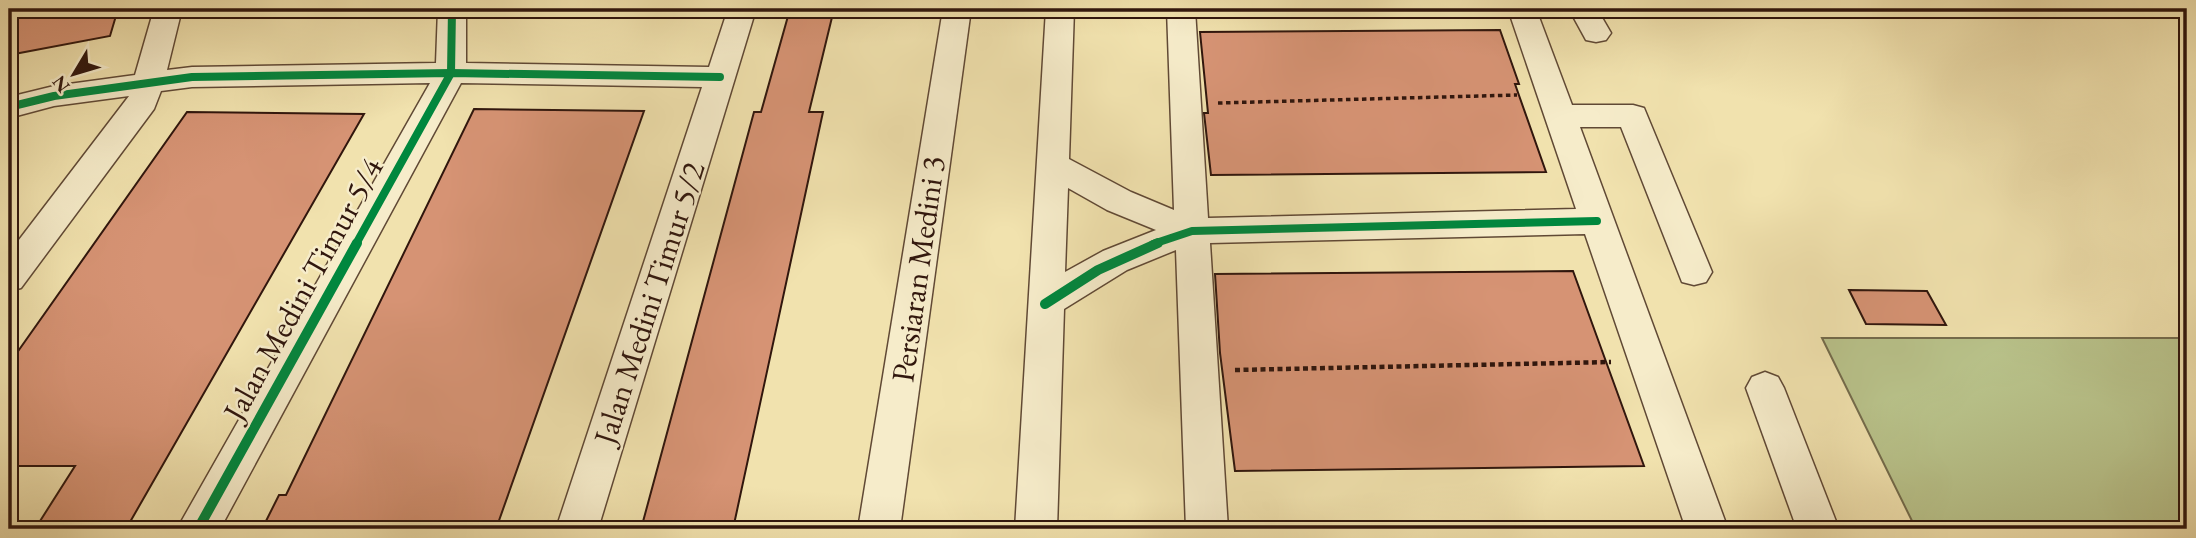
<svg xmlns="http://www.w3.org/2000/svg" width="2196" height="538" font-family="'EB Garamond',serif">
<rect width="100%" height="100%" fill="#f1e2ae"/>
<filter id="stains"><feTurbulence type="fractalNoise" baseFrequency=".00286" numOctaves="4"/><feColorMatrix values="0 0 0 0 .2 0 0 0 0 .09 0 0 0 0 .02 0 0 0 .5 -.17"/></filter>
<radialGradient id="worn" r=".72"><stop offset=".6" stop-color="#630" stop-opacity="0"/><stop offset="1" stop-color="#630" stop-opacity=".3"/></radialGradient>
<path fill="#b9c38b" stroke="#746c4c" stroke-width="2" d="M1822 338H2187V529H1916Z"/>
<g fill="#d69374" stroke="#30160d" stroke-width="2">
<path d="M9 9H118L110 36 9 55Z"/>
<path d="M790 9H834L809 112H823L733 529H641L754 112H761Z"/>
<path d="M1500 30 1519 84H1515L1546 172 1211 175 1204 113H1208L1200 32Z"/>
<path d="M474 109 644 111 496 529H262L279 495H286Z"/>
<path d="M187 112 364 114 126 529H35L75 466H9V364Z"/>
<path d="M1573 271 1644 466 1235 471 1220 353 1215 274Z"/>
<path d="M1849 290 1927 291 1946 325 1866 324Z"/>
</g>
<g fill="none" stroke-linecap="round" stroke-linejoin="round">
<g stroke="#604935" stroke-width="3">
<g id="minor">
<path d="M154 9H182L167 70 192 67 436 63 438 9H466V63L709 67 728 9H756L598 529H556L702 87 461 83 220 529H177L430 83 192 87 161 91 154 109 21 288 9 291V253L129 96 54 106 9 118V97L54 86 135 75Z"/>
<path d="M943 9H971L900 529H858Z"/>
<path d="M1046 9H1074L1069 159 1131 192 1174 210 1167 9H1195L1208 218 1576 209 1508 9H1536L1572 105H1633L1644 108 1712 272 1706 282 1694 285 1682 282 1621 127H1580L1728 529H1686L1585 234 1210 243 1228 529H1186L1176 250 1127 270 1064 309 1057 529H1015ZM1068 188 1107 210 1156 230 1103 251 1065 272Z"/>
<path d="M1569 9H1597L1611 33 1606 40 1596 42 1586 40Z"/>
<path d="M1765 372 1778 377 1784 388 1839 529H1797L1746 388 1752 377Z"/>
</g>
</g>
<path stroke="#30160d" stroke-width="3.5" stroke-dasharray="4.5 3.5" stroke-linecap="butt" d="M1218 103 1517 95"/>
<path stroke="#30160d" stroke-width="4.5" stroke-dasharray="5 3.5" stroke-linecap="butt" d="M1235 370 1611 362"/>
<use href="#minor" fill="#f6ecca" fill-rule="evenodd"/>
<g stroke="#f6ecca" stroke-width="11">
<g id="cycleway-far1">
<path d="M9 107 54 96 192 77 451 73 720 77"/>
<path d="M356 244 451 73 452 9"/>
<path d="M1153 244 1192 231 1597 221"/>
</g>
</g>
<g stroke="#f6ecca" stroke-width="14">
<g id="cycleway">
<path d="M1045 304 1098 270 1158 243"/>
<path d="M198 529 357 243"/>
</g>
</g>
<use href="#cycleway-far1" stroke="#00873e" stroke-width="8"/>
<use href="#cycleway" stroke="#00873e" stroke-width="10"/>
</g>
<g text-anchor="middle" stroke-width="5" stroke-linejoin="round" paint-order="stroke">
<g font-size="32" fill="#30160d" stroke="#f6ecca">
<text transform="translate(918 269) rotate(-82)" y="11">Persiaran Medini 3</text>
<text transform="translate(303 289) rotate(-61)" y="11">Jalan Medini Timur 5/4</text>
<text transform="translate(649 303) rotate(-72)" y="11">Jalan Medini Timur 5/2</text>
</g>
</g>
<rect width="2196" height="538" fill="none" stroke="#f1e2ae" stroke-width="35"/>
<rect x="10" y="10" width="2175" height="517" fill="none" stroke="#30160d" stroke-width="3.5"/>
<rect x="18" y="18" width="2161" height="503" fill="none" stroke="#30160d" stroke-width="2"/>
<g transform="translate(74 74) rotate(232)" stroke="#f6ecca" stroke-width="5" paint-order="stroke">
<path d="M0-5L12 26L0 18L-12 26Z" fill="#30160d"/>
<text y="-10" font-size="19" font-weight="bold" text-anchor="middle" fill="#30160d">N</text>
</g>
<rect width="100%" height="100%" filter="url(#stains)"/>
<rect width="100%" height="100%" fill="url(#worn)"/>
</svg>
